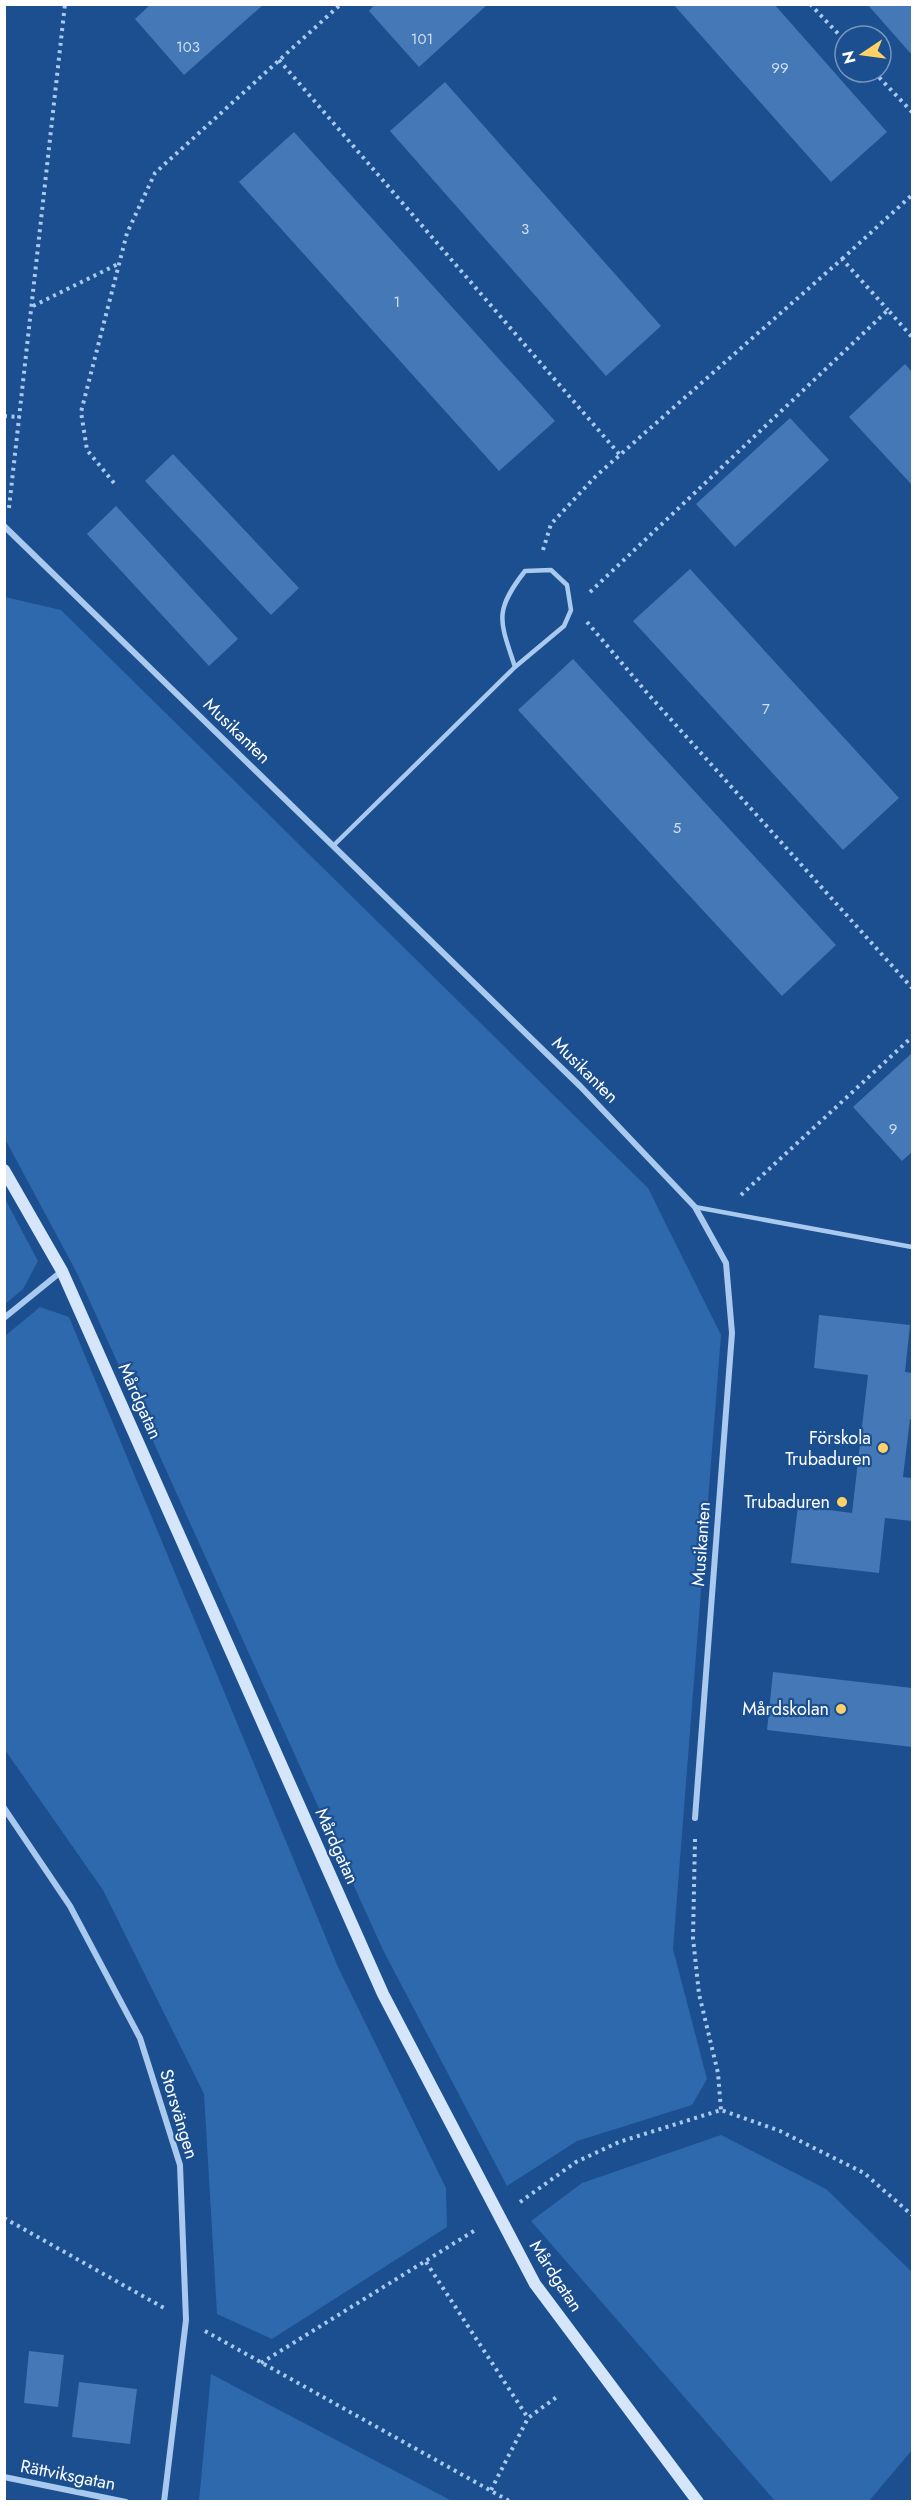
<svg xmlns="http://www.w3.org/2000/svg" width="917" height="2506" font-family="Jost,sans-serif">
<rect width="100%" height="100%" fill="#1b4f8f"/>
<g fill="#2e69ad">
<path d="M5 597 61 610 648 1188 721 1335 673 1949 707 2079 692 2105 577 2141 507 2186 383 1950 77 1273 5 1139Z"/>
<path d="M5 1199 38 1261 23 1289 5 1304Z"/>
<path d="M40 1307 69 1317 338 1967 446 2188 447 2227 272 2339 217 2314 204 2094 103 1890 5 1750V1336Z"/>
<path d="M721 2135 826 2189 912 2272V2450L869 2501H775L531 2221 582 2183Z"/>
<path d="M211 2374 452 2501H199Z"/>
</g>
<g fill="#4478b7">
<path d="M151 4H264L184 75 135 19Z"/>
<path d="M375 4H488L419 67 369 11Z"/>
<path d="M673 4H774L887 132 831 182Z"/>
<path d="M867 4H912V55Z"/>
<path d="M445 82 661 326 606 376 390 131Z"/>
<path d="M294 132 555 421 499 471 239 182Z"/>
<path d="M905 364 912 372V485L849 417Z"/>
<path d="M790 418 829 460 735 547 696 504Z"/>
<path d="M173 454 299 588 271 615 145 481Z"/>
<path d="M116 506 238 639 209 666 87 534Z"/>
<path d="M690 569 899 798 843 850 633 621Z"/>
<path d="M573 659 836 945 782 996 518 710Z"/>
<path d="M912 1053V1152L902 1161 853 1107Z"/>
<path d="M819 1315 910 1325 905 1372 912 1373V1420L910 1419 903 1477 912 1478V1521L885 1518 879 1573 791 1563 798 1506 852 1513 868 1375 814 1368Z"/>
<path d="M773 1672 912 1688V1747L767 1730Z"/>
<path d="M29 2351 64 2355 58 2407 24 2403Z"/>
<path d="M79 2382 137 2389 130 2444 72 2437Z"/>
</g>
<g fill="none" stroke-linecap="round" stroke-linejoin="round">
<g stroke="#a9c9ee" stroke-width="4" stroke-dasharray="3 4.5" stroke-linecap="butt">
<path d="M810 4 845 41"/>
<path d="M279 60 620 455"/>
<path d="M874 72 912 112"/>
<path d="M842 259 912 195"/>
<path d="M33 306 118 264"/>
<path d="M4 416 20 417"/>
<path d="M114 483 87 450 81 412 127 233 155 173 341 4"/>
<path d="M9 508 65 4"/>
<path d="M543 550 551 524 596 476 842 259 888 310"/>
<path d="M590 592 888 310 912 337"/>
<path d="M587 622 648 694 912 988"/>
<path d="M741 1195 912 1037"/>
<path d="M695 1839 693 1938 699 1994 718 2073 721 2110"/>
<path d="M520 2202 576 2162 619 2142 721 2110 780 2131 864 2173 912 2215"/>
<path d="M4 2218 164 2308"/>
<path d="M426 2262 528 2418"/>
<path d="M205 2331 511 2502"/>
<path d="M261 2363 477 2229"/>
<path d="M491 2490 528 2418 558 2396"/>
</g>
<g stroke="#a9c9ee" stroke-width="4.5">
<path d="M334 845 515 667 564 626 571 610 567 585 551 570 525 571C493 612 500 621 515 667"/>
<path d="M695 1207 912 1247"/>
</g>
<g stroke="#a9c9ee" stroke-width="6">
<path d="M4 526 580 1086 695 1207 726 1263 732 1333 695 1818"/>
<path d="M4 1318 62 1271"/>
<path d="M4 1808 70 1906 140 2038 180 2165 186 2320 164 2502"/>
<path d="M4 2477 126 2502"/>
</g>
<path stroke="#d6e6fa" stroke-width="12" d="M4 1170 62 1271 383 1994 535 2284 698 2502"/>
</g>
<g fill="#ffd166" stroke="#1b4f8f" stroke-width="2">
<circle cx="883" cy="1448" r="6"/>
<circle cx="842" cy="1502" r="6"/>
<circle cx="841" cy="1709" r="6"/>
</g>
<g text-anchor="middle" stroke-width="4.5" stroke-linejoin="round" paint-order="stroke">
<g font-size="15" fill="#d0dded">
<text x="422" y="44">101</text>
<text x="188" y="52">103</text>
<text x="780" y="73">99</text>
<text x="525" y="234">3</text>
<text x="397" y="307">1</text>
<text x="766" y="714">7</text>
<text x="677" y="833">5</text>
<text x="893" y="1134">9</text>
</g>
<g font-size="18" fill="#fff" stroke="#1b4f8f">
<text transform="translate(237 731) rotate(44)" y="6">Musikanten</text>
<text transform="translate(585 1070) rotate(45)" y="6">Musikanten</text>
<text transform="translate(140 1401) rotate(66)" y="6">Mårdgatan</text>
<text transform="translate(701 1544) rotate(-86)" y="6">Musikanten</text>
<text transform="translate(337 1846) rotate(66)" y="6">Mårdgatan</text>
<text transform="translate(179 2114) rotate(73)" y="6">Storsvängen</text>
<text transform="translate(556 2276) rotate(57)" y="6">Mårdgatan</text>
<text transform="translate(68 2475) rotate(11)" y="6">Rättviksgatan</text>
</g>
<g font-size="18" fill="#fff" stroke="#1b4f8f" text-anchor="end">
<text x="871" y="1444">Förskola<tspan x="871" dy="21">Trubaduren</tspan></text>
<text x="830" y="1508">Trubaduren</text>
<text x="829" y="1715">Mårdskolan</text>
</g>
</g>
<rect width="917" height="2506" fill="none" stroke="#ffffff" stroke-width="12"/>
<g transform="translate(863 54) rotate(257)"><circle r="28" fill="#1b4f8f" stroke="#7695bc" stroke-width="1.5"/>
<path d="M0-4.5L10 22L0 15L-10 22Z" fill="#ffd166"/>
<text y="-9" font-size="16" font-weight="bold" text-anchor="middle" fill="#ffffff">N</text>
</g>
</svg>
